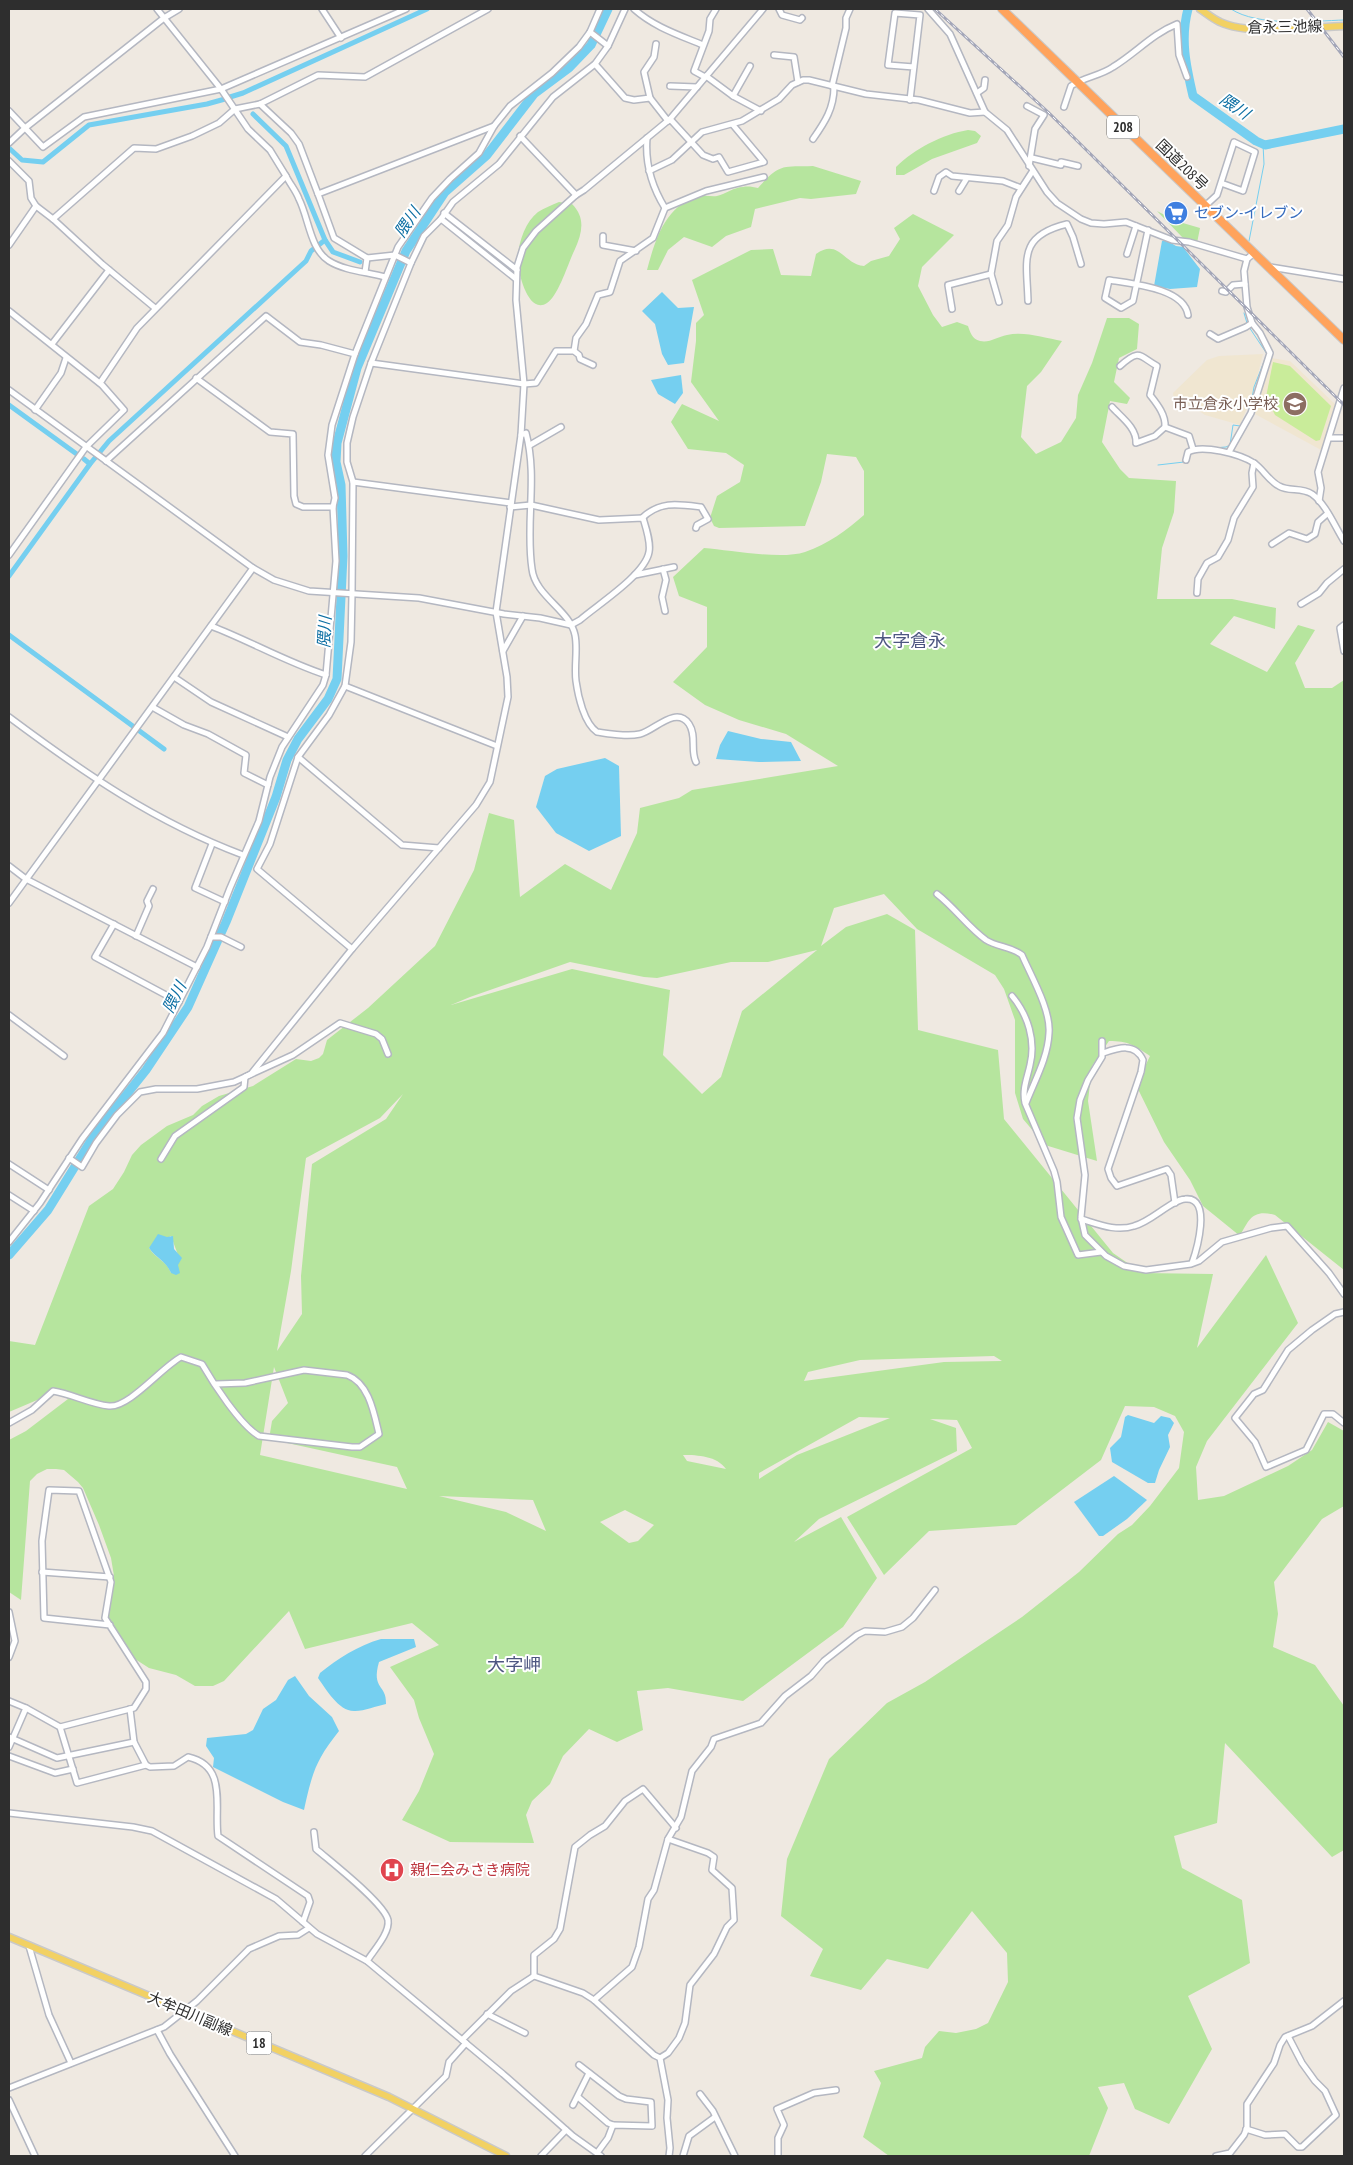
<svg xmlns="http://www.w3.org/2000/svg" width="1353" height="2165" font-family="'PT Sans Narrow','Noto Sans JP',sans-serif">
<rect width="100%" height="100%" fill="#efe9e1"/>
<g fill="#f0e6d1">
<path d="M1263 354 1253 393 1240 425 1205 415 1189 404 1174 402 1173 393 1207 360 1219 356Z"/>
<path d="M1271 358 1290 361 1336 405 1323 451 1253 413Z"/>
</g>
<g fill="#b6e59e" fill-rule="evenodd">
<path d="M968 130 975 131 981 136 977 143 932 159 904 175H896V167C914 149 943 134 968 130Z"/>
<path d="M813 166 861 181 856 194 811 199 800 198 755 209 751 227 726 236 712 247 684 237 668 250 658 270H647C655 240 666 202 702 196 707 195 712 197 717 196 726 194 734 187 743 187 748 186 753 187 758 188 780 163 782 167 813 166Z"/>
<path d="M559 202 572 204C586 218 582 233 575 249 568 263 559 295 547 303 529 315 519 275 518 264 517 246 524 223 538 212 544 208 552 205 559 202Z"/>
<path d="M1157 211 1176 221 1200 228 1197 243 1183 238Z"/>
<path d="M913 214 954 235 922 267 918 286 933 315 942 327 957 322 968 326C970 332 972 339 980 341 990 343 997 337 1007 335 1024 331 1045 338 1062 341L1041 372 1027 386 1021 437 1036 454 1061 442 1076 418 1078 395 1092 363 1107 318H1129L1139 324 1137 349 1119 358 1114 382 1130 398 1127 404 1110 401 1102 442 1120 469 1129 478 1176 481 1174 512 1162 548 1157 599H1232L1276 608 1275 629 1234 616 1210 644 1267 672 1298 625 1315 630 1295 663 1305 688H1332L1344 680V1270L1275 1215C1253 1209 1249 1219 1240 1236L1203 1206 1190 1180 1164 1142 1136 1085 1150 1056C1134 1045 1128 1041 1109 1041L1092 1066 1088 1101 1097 1161 1045 1145 1023 1119 1015 1093V1020L1004 989 995 975 917 929 884 894 834 908 821 946 846 927 887 914 915 930 918 1030 998 1050 1004 1119 1113 1253 1142 1273 1213 1274 1197 1348 1266 1255 1298 1323 1207 1441 1196 1467 1198 1500 1224 1496 1288 1466 1312 1450 1328 1422 1344 1431V1506L1322 1519 1274 1582 1278 1614 1273 1647 1315 1665 1344 1706V1850L1332 1857 1225 1743 1217 1823 1174 1836 1182 1868 1242 1900 1250 1963 1188 1996 1212 2049 1169 2124 1135 2109 1124 2083 1098 2087 1108 2108 1089 2156H889L863 2137 881 2083 874 2071 922 2058 925 2047 939 2031 956 2033 976 2029 988 2023 1008 1982 1007 1953 972 1911 928 1969 887 1959 861 1990 810 1976 823 1949 781 1916 787 1859 829 1759 887 1703 925 1682 1022 1617 1079 1572 1118 1534 1132 1525 1150 1506 1179 1468 1184 1432 1175 1416 1154 1407 1125 1406 1101 1460 1016 1525 929 1531 884 1575 847 1517 972 1448 957 1420 930 1419 956 1428 957 1451 819 1519 794 1542 841 1517 877 1578 843 1627 743 1701 668 1688 637 1691 643 1730 617 1742 589 1729 563 1756 550 1784 532 1801 526 1815 534 1843 450 1842 402 1820 419 1791 434 1754 419 1718 414 1700 390 1667 439 1645 412 1623 305 1649 289 1611 224 1681 213 1686H195L176 1675 149 1668 135 1659 112 1631 105 1603 114 1576 111 1558 99 1525 83 1488 78 1482 64 1470 56 1469H47L37 1474 30 1481 21 1600 9 1592V1440L26 1431 68 1399 56 1392 9 1412V1341L35 1345 89 1206 113 1189 124 1172 132 1155 141 1145 167 1126 193 1115 202 1106 219 1096 253 1086 296 1059 311 1061 319 1058 323 1054 327 1040 368 1008 435 946 474 870 489 813 514 820 520 897 565 864 611 890 637 833 640 808 679 798 692 790 838 766 786 734 739 720 705 705 673 682 707 647V607L679 596 673 577 704 548C730 550 781 560 805 552 828 544 847 530 864 515V471L856 457 827 454 821 482 805 526 719 528 714 526 710 518 717 496 740 482 744 465 726 453 688 449 671 422 682 404 719 421 691 382 696 341V323L704 315 692 280 751 250 773 249 781 275 811 276 816 254C839 238 843 264 864 266L871 261 889 256 900 239 894 228ZM817 950 742 1011 721 1077 702 1094 663 1055 670 990 572 969 451 1005 470 997 570 962 644 977 657 978 731 962H768ZM403 1094 386 1119 312 1164 301 1276 302 1314 277 1351 291 1271 306 1158 380 1118ZM171 1236 178 1255V1265L171 1273C166 1260 157 1260 149 1248ZM994 1356 1002 1361 944 1362 804 1381 808 1372 860 1360ZM274 1367 288 1403 272 1421 269 1439 397 1467 407 1489 260 1455ZM859 1417 890 1418 797 1455 759 1479V1473ZM683 1455C698 1455 717 1456 726 1469L687 1461ZM439 1496 533 1500 546 1531 506 1512ZM625 1510 654 1525 638 1541 629 1543 600 1522Z"/>
</g>
<path fill="#c9ec9a" d="M1273 362 1290 366 1331 406 1320 440 1316 441 1275 415 1266 397Z"/>
<g fill="#75cff0">
<path d="M1166 240 1176 246 1183 247 1200 269 1197 287 1170 289 1154 286 1162 241Z"/>
<path d="M662 292 678 308 694 307 684 363 668 365 662 354 655 324 642 311Z"/>
<path d="M681 375 683 393 675 404 658 394 651 380Z"/>
<path d="M728 731 761 739 791 742 801 761 759 762 716 759 720 745Z"/>
<path d="M605 758 619 766 621 836 589 851 556 833 536 807 545 776 557 769Z"/>
<path d="M158 1234 167 1237 173 1236 174 1249 182 1258 178 1265 180 1273 176 1275 171 1273C166 1261 157 1259 149 1248Z"/>
<path d="M1128 1415 1154 1423 1161 1416 1170 1418 1174 1423 1168 1435 1170 1447 1159 1470 1155 1483H1148L1112 1462 1110 1448 1121 1437 1125 1417Z"/>
<path d="M1114 1476 1147 1500 1127 1519 1103 1536H1099L1074 1502Z"/>
<path d="M381 1639H414L416 1647 379 1662C371 1690 387 1684 386 1704 376 1706 365 1711 355 1711 339 1712 326 1689 318 1678L320 1673C339 1658 357 1646 381 1639Z"/>
<path d="M295 1676 309 1696 332 1717 339 1731C315 1761 312 1774 304 1810L283 1802 213 1767 214 1758 206 1746 207 1738 246 1734 253 1730 263 1709 276 1700 288 1680Z"/>
</g>
<g fill="none" stroke-linecap="round" stroke-linejoin="round">
<g stroke="#75cff0" stroke-width="1">
<path d="M1231 9C1258 27 1313 21 1344 20"/>
<path d="M1249 241 1264 164 1263 144"/>
<path d="M1244 313 1247 323"/>
<path d="M1249 327 1267 354 1254 387 1251 404"/>
<path d="M1213 448 1226 447 1230 445 1233 425 1240 426"/>
<path d="M1158 465 1184 462"/>
</g>
<g stroke="#75cff0" stroke-width="5">
<path d="M230 97 243 93 427 9"/>
<path d="M253 114 286 146 325 240 333 252 360 262"/>
<path d="M9 148 22 160 43 162 89 125 207 104 225 99"/>
<path d="M9 405 78 455"/>
<path d="M84 459 90 464"/>
<path d="M9 576 90 464 109 441 306 261 311 251 325 240"/>
<path d="M9 635 164 749"/>
</g>
<g stroke="#75cff0" stroke-width="9">
<path d="M1188 9C1180 39 1186 66 1193 96L1256 141 1265 145 1344 129"/>
<path d="M9 1255 48 1210 95 1134 146 1070 188 1007 226 922 276 797 287 760 298 739 328 699 337 679 343 556 341 485 336 462 337 443 357 368 406 251 445 192 487 155 534 94 569 68 591 45 608 9"/>
</g>
<g stroke="#b4b7c1" stroke-width="8">
<g id="minor">
<path d="M322 9 341 38"/>
<path d="M634 9C654 27 679 35 703 45"/>
<path d="M779 9 782 15 800 20 802 18"/>
<path d="M928 9 950 34 985 112 1007 130 1047 192 1057 203 1081 219 1091 223 1104 224 1126 222 1172 240 1189 242 1247 259"/>
<path d="M590 32 608 46"/>
<path d="M774 55 794 57 798 82"/>
<path d="M595 64 625 98 634 100 650 98 668 121"/>
<path d="M706 76 733 96 761 111"/>
<path d="M705 77 694 71 709 31 710 19 716 9"/>
<path d="M670 86 697 87"/>
<path d="M832 86 846 28V18L850 9"/>
<path d="M977 93 984 88 985 80"/>
<path d="M733 96 750 66"/>
<path d="M650 98 644 72 654 57 656 44"/>
<path d="M910 100 920 15 895 13 888 65 914 67"/>
<path d="M260 104 291 133 299 144 318 194 494 126"/>
<path d="M1027 106 1044 115 1035 129 1029 166"/>
<path d="M1064 107 1071 86C1084 77 1100 76 1113 67 1136 53 1152 34 1177 24L1179 55 1187 77"/>
<path d="M9 111 43 147 84 117 221 89 406 9"/>
<path d="M670 119 703 155 713 159 719 157 728 172 764 162 733 125"/>
<path d="M520 136 576 195"/>
<path d="M813 139C825 122 834 108 834 87"/>
<path d="M9 143 25 128 164 18 179 9"/>
<path d="M1032 158 1061 165V162L1078 166"/>
<path d="M9 161 29 181 31 198 36 206 53 219 102 264 155 308"/>
<path d="M649 171 672 160 702 132 742 121 779 99 792 85 803 80H809L866 94 919 100 970 113 985 112"/>
<path d="M286 176C290 184 296 191 299 199 309 219 310 249 329 261 345 271 368 272 385 277"/>
<path d="M934 191 939 177 946 172 952 176 1003 181 1021 188"/>
<path d="M959 191 967 178"/>
<path d="M318 194 334 238 367 258 395 255 411 263"/>
<path d="M1205 206 1217 195 1234 142 1255 152 1243 191 1221 183"/>
<path d="M665 208 706 191 764 177"/>
<path d="M444 213 517 270"/>
<path d="M53 219 134 148 156 149 192 136 219 123 235 109 260 104 318 75 365 77 488 9"/>
<path d="M441 219 516 279"/>
<path d="M1148 230 1133 301 1121 308 1105 298 1109 280C1132 284 1184 288 1188 315"/>
<path d="M603 236V245L636 251"/>
<path d="M9 245 36 206"/>
<path d="M1127 254 1136 226"/>
<path d="M1270 267 1344 279"/>
<path d="M365 272 367 258"/>
<path d="M1222 291 1226 292 1233 285 1245 284"/>
<path d="M1028 301C1027 261 1017 236 1067 224L1073 237 1081 264"/>
<path d="M999 302 991 274 997 241 1008 225 1016 197 1032 172"/>
<path d="M952 309 948 285 991 274"/>
<path d="M9 311 102 385 124 410 86 447 9 555"/>
<path d="M1210 334 1218 339 1246 327 1252 323"/>
<path d="M52 344 109 270"/>
<path d="M574 351 576 338 586 324 598 295 610 292 620 261 653 238 665 208C652 187 645 163 647 138"/>
<path d="M371 363 524 384 536 383 556 351H574L579 355 580 359 593 365"/>
<path d="M196 378 270 432 293 434 294 496 296 504 303 507H333"/>
<path d="M100 383 137 328 286 176 270 150 248 129 221 89 157 9"/>
<path d="M9 390 253 568 274 580 309 591 419 598 504 614 540 618 571 625 580 620C597 605 645 575 649 552 651 542 646 528 643 518L599 520 531 505 510 507"/>
<path d="M1112 407C1121 417 1137 428 1136 443L1155 436 1165 427C1166 415 1157 404 1150 395L1157 366C1139 356 1140 348 1120 366"/>
<path d="M35 410 61 373 66 358"/>
<path d="M1165 427 1189 436 1193 449"/>
<path d="M521 435 526 433C538 478 525 524 532 569 535 596 570 610 575 635 578 649 574 666 576 681 578 696 584 723 597 732 611 734 627 737 640 734 654 731 676 705 689 724 697 736 690 750 696 762"/>
<path d="M1330 438H1344"/>
<path d="M530 445 561 427"/>
<path d="M1229 452 1251 413 1270 353 1260 333 1252 323 1247 307 1244 271 1247 259 1254 253"/>
<path d="M1186 460 1188 452C1202 444 1240 454 1254 463 1263 469 1269 481 1279 486 1289 492 1301 487 1312 494 1326 504 1335 527 1344 541"/>
<path d="M106 461 266 316 300 342 321 345 355 354"/>
<path d="M353 482 511 503"/>
<path d="M1319 501 1321 488 1318 472 1344 388"/>
<path d="M642 518C660 501 677 504 701 507L708 519 697 525 696 528"/>
<path d="M1272 544 1289 533 1307 539 1315 534 1318 522 1327 514"/>
<path d="M663 569 666 580 662 597 665 611"/>
<path d="M635 575 674 567"/>
<path d="M1197 593 1198 579 1207 563 1218 557 1228 540 1234 518 1253 487 1252 473 1254 463"/>
<path d="M1301 604 1319 593 1327 583 1344 569"/>
<path d="M1344 625 1340 628 1344 651"/>
<path d="M211 626C250 641 286 662 326 675"/>
<path d="M503 651 523 616"/>
<path d="M174 677 211 702 288 737"/>
<path d="M345 686 497 746"/>
<path d="M154 708 184 725 208 734 246 755 244 773 268 785"/>
<path d="M9 717C84 773 155 822 243 855"/>
<path d="M298 757 402 845 439 848"/>
<path d="M212 844 195 888 225 902"/>
<path d="M9 866 26 879 197 967"/>
<path d="M937 894C955 908 968 927 986 940 997 947 1012 947 1022 955 1031 976 1051 1010 1049 1033 1048 1057 1035 1080 1026 1103"/>
<path d="M9 903 253 568"/>
<path d="M114 924 95 957 179 1002"/>
<path d="M136 936 149 906 147 901 153 889"/>
<path d="M211 937H221L241 947"/>
<path d="M352 949 257 869 270 844 298 757 329 715 345 686 351 642 352 594 353 482 347 462V443L353 417 371 363 411 263 424 236 441 219 453 202 499 164 553 97 595 64 608 46 625 9"/>
<path d="M1012 996C1028 1015 1036 1041 1030 1065 1027 1079 1022 1089 1025 1103L1054 1171 1057 1182 1061 1217 1078 1255 1101 1252"/>
<path d="M9 1015 64 1056"/>
<path d="M1102 1041V1057L1088 1080 1080 1100 1077 1118 1085 1175 1081 1217 1085 1235 1106 1256 1124 1266 1146 1270 1191 1264 1199 1261 1222 1242 1271 1228 1287 1226 1329 1273 1344 1294"/>
<path d="M1103 1053C1118 1048 1135 1042 1143 1060L1141 1072 1108 1169 1111 1178 1117 1186 1167 1169 1171 1175 1175 1203"/>
<path d="M69 1158 82 1167 96 1143 117 1115 140 1092 156 1089H197L234 1082 293 1055 340 1023 376 1034 382 1039 388 1054"/>
<path d="M161 1159 175 1136 244 1087 245 1077 251 1074 352 949 476 805 490 782 508 697 507 677 496 612 521 435 524 384 516 300 517 267 523 248 536 231 576 195 584 190 670 119 763 9"/>
<path d="M9 1164 49 1190"/>
<path d="M9 1195 34 1211"/>
<path d="M1081 1219C1098 1224 1116 1232 1134 1226 1151 1222 1171 1200 1185 1199 1213 1196 1196 1252 1192 1263"/>
<path d="M9 1242 40 1203 82 1139 163 1033 207 947 230 888 259 821 270 777 282 747 323 685 326 675 336 561 333 507 335 498 328 455 332 425 355 354 398 247 432 198 450 179 479 153 494 126 510 106 552 73 579 47 590 32 600 9"/>
<path d="M1344 1312 1335 1314 1312 1330 1288 1350 1263 1390 1254 1394 1235 1418 1255 1442 1266 1467 1306 1450 1324 1414H1333L1344 1423"/>
<path d="M9 1423 32 1410 53 1391C72 1394 90 1404 109 1406 129 1408 162 1367 181 1357L202 1364C213 1383 240 1425 259 1436L352 1447H360L379 1434C374 1413 369 1383 347 1375L304 1370 245 1383 216 1384"/>
<path d="M42 1572 110 1577"/>
<path d="M9 1612 15 1641 9 1657"/>
<path d="M9 1701 26 1708 60 1727 77 1783 146 1765 150 1767 174 1766 188 1757C228 1766 214 1806 218 1836L308 1896 310 1902 303 1922"/>
<path d="M130 1709 134 1742 146 1765"/>
<path d="M60 1727 134 1708 146 1689V1682L105 1618 111 1582 79 1491 49 1490 42 1541 44 1618 110 1625"/>
<path d="M9 1737 57 1758 134 1742"/>
<path d="M9 1747 26 1708"/>
<path d="M9 1756 55 1773 73 1769"/>
<path d="M9 1813 133 1827 152 1831 276 1899 317 1934 367 1961 503 2074 573 2136 601 2156"/>
<path d="M314 1832 316 1849C331 1862 384 1903 388 1920 390 1933 374 1950 367 1961"/>
<path d="M29 1946 49 2015 71 2063"/>
<path d="M534 1976V1955L554 1939 560 1929 575 1847 590 1835 605 1826 625 1801 643 1789 676 1828"/>
<path d="M594 2000 632 1967 639 1947 648 1899 654 1890 668 1839 681 1817 692 1771 711 1747 714 1739 761 1723 785 1696 811 1676 824 1661 857 1635 865 1631 885 1632 902 1627 913 1618 935 1590"/>
<path d="M487 2014 525 2033"/>
<path d="M157 2030 170 2054 235 2156"/>
<path d="M462 2040 511 1991 534 1976 583 1993 594 2000 654 2055 660 2058 668 2100 667 2118 670 2148 669 2156"/>
<path d="M660 2058 668 2053 679 2038 685 2023 690 1985 714 1954 727 1927 734 1920 732 1888 712 1870 714 1857 708 1853 668 1839"/>
<path d="M579 2065 619 2096 626 2099 651 2102 652 2126 613 2125 608 2138 597 2153"/>
<path d="M9 2088 164 2027 197 2001 249 1949 279 1936 298 1935 309 1928"/>
<path d="M700 2094 713 2111 735 2156"/>
<path d="M578 2097 608 2123 613 2125"/>
<path d="M9 2100 35 2156"/>
<path d="M573 2105 589 2073"/>
<path d="M1246 2129 1265 2135 1285 2134 1298 2147H1302L1336 2115 1325 2091 1315 2081 1302 2063 1288 2036"/>
<path d="M365 2156 446 2076 449 2062 466 2043"/>
<path d="M541 2156 566 2130"/>
<path d="M683 2156 689 2136 715 2117"/>
<path d="M778 2156V2138L784 2125 777 2109 814 2093 836 2090"/>
<path d="M1216 2156 1230 2153 1244 2135 1247 2128V2104L1274 2063 1280 2045 1285 2037 1312 2026 1344 2001"/>
</g>
</g>
<g stroke="#c9c9c9" stroke-width="9">
<g id="major">
<path d="M1200 9C1206 13 1213 19 1220 22 1249 36 1311 27 1344 26"/>
<path d="M9 1937 389 2097 506 2156"/>
</g>
</g>
<g stroke="#c9c9c9" stroke-width="10">
<path id="highway" d="M1002 9 1344 340"/>
</g>
<use href="#minor" stroke="#fff" stroke-width="5"/>
<use href="#major" stroke="#f2d163" stroke-width="6"/>
<use href="#highway" stroke="#ffa35c" stroke-width="8"/>
<g stroke="#a3a6b8" stroke-width="3">
<g id="rail">
<path d="M935 9 1048 112 1344 405"/>
<path d="M1307 9 1344 57"/>
</g>
</g>
<use href="#rail" stroke="#fff" stroke-width="1" stroke-dasharray="4" stroke-linecap="butt"/>
</g>
<defs>
<g id="supermarket-disc" transform="scale(1.25)"><circle r="9.5" fill="#3f7fe0" stroke="#fff"/><path d="M-6-5.5h2.5l.6 2H6L4.5 2H-2.5L-4.4-4H-6ZM-1.5 3.2a1.3 1.3 0 1 0 .1 0ZM3 3.2a1.3 1.3 0 1 0 .1 0Z" fill="#fff"/></g>
<g id="school-disc" transform="scale(1.25)"><circle r="9.5" fill="#8d6e63" stroke="#fff"/><path d="M0-5L7-2L0 1L-7-2ZM-4 1L0 2.5L4 1V4Q0 6-4 4Z" fill="#fff"/></g>
<g id="hospital-disc" transform="scale(1.25)"><circle r="9.5" fill="#e0444e" stroke="#fff"/><path d="M-5-5h3v3.5h4V-5h3V5h-3V1.5h-4V5h-3Z" fill="#fff"/></g>
</defs>
<g fill-rule="evenodd">
<use href="#supermarket-disc" x="1176" y="213"/>
<use href="#school-disc" x="1295" y="404"/>
<use href="#hospital-disc" x="392" y="1870"/>
</g>
<g text-anchor="middle" stroke-width="4" stroke-linejoin="round" paint-order="stroke">
<g fill="#fff" stroke="#6d6d6d" stroke-width="1">
<rect x="1107" y="115.5" width="32" height="23" rx="4"/>
<rect x="246.5" y="2031.5" width="25" height="23" rx="4"/>
</g>
<g font-size="14" font-weight="bold" fill="#2e2e2e">
<text x="1123" y="132">208</text>
<text x="259" y="2048">18</text>
</g>
<g font-size="15" fill="#2e2e2e" stroke="#fff">
<text transform="translate(1285 27) rotate(-1)" y="5">倉永三池線</text>
<text transform="translate(1182 165) rotate(44)" y="5">国道208号</text>
<text transform="translate(190 2014) rotate(23)" y="5">大牟田川副線</text>
</g>
<g font-size="15" fill="#366cbe" stroke="#fff" text-anchor="start">
<text x="1194" y="218">セブン-イレブン</text>
</g>
<g font-size="15" fill="#785e54" stroke="#fff" text-anchor="end">
<text x="1278" y="409">市立倉永小学校</text>
</g>
<g font-size="15" fill="#be3a42" stroke="#fff" text-anchor="start">
<text x="410" y="1875">親仁会みさき病院</text>
</g>
<g font-size="16" font-style="italic" fill="#0d6fa3" stroke="#fff">
<text transform="translate(1235 106) rotate(34)" y="6">隈川</text>
<text transform="translate(407 222) rotate(-56)" y="6">隈川</text>
<text transform="translate(324 632) rotate(-87)" y="6">隈川</text>
<text transform="translate(174 997) rotate(-63)" y="6">隈川</text>
</g>
<g font-size="18" fill="#4d5680" stroke="#fff">
<text x="910" y="647">大字倉永</text>
<text x="514" y="1671">大字岬</text>
</g>
</g>
<rect width="1353" height="2165" fill="none" stroke="#2e2e2e" stroke-width="20"/>
</svg>
